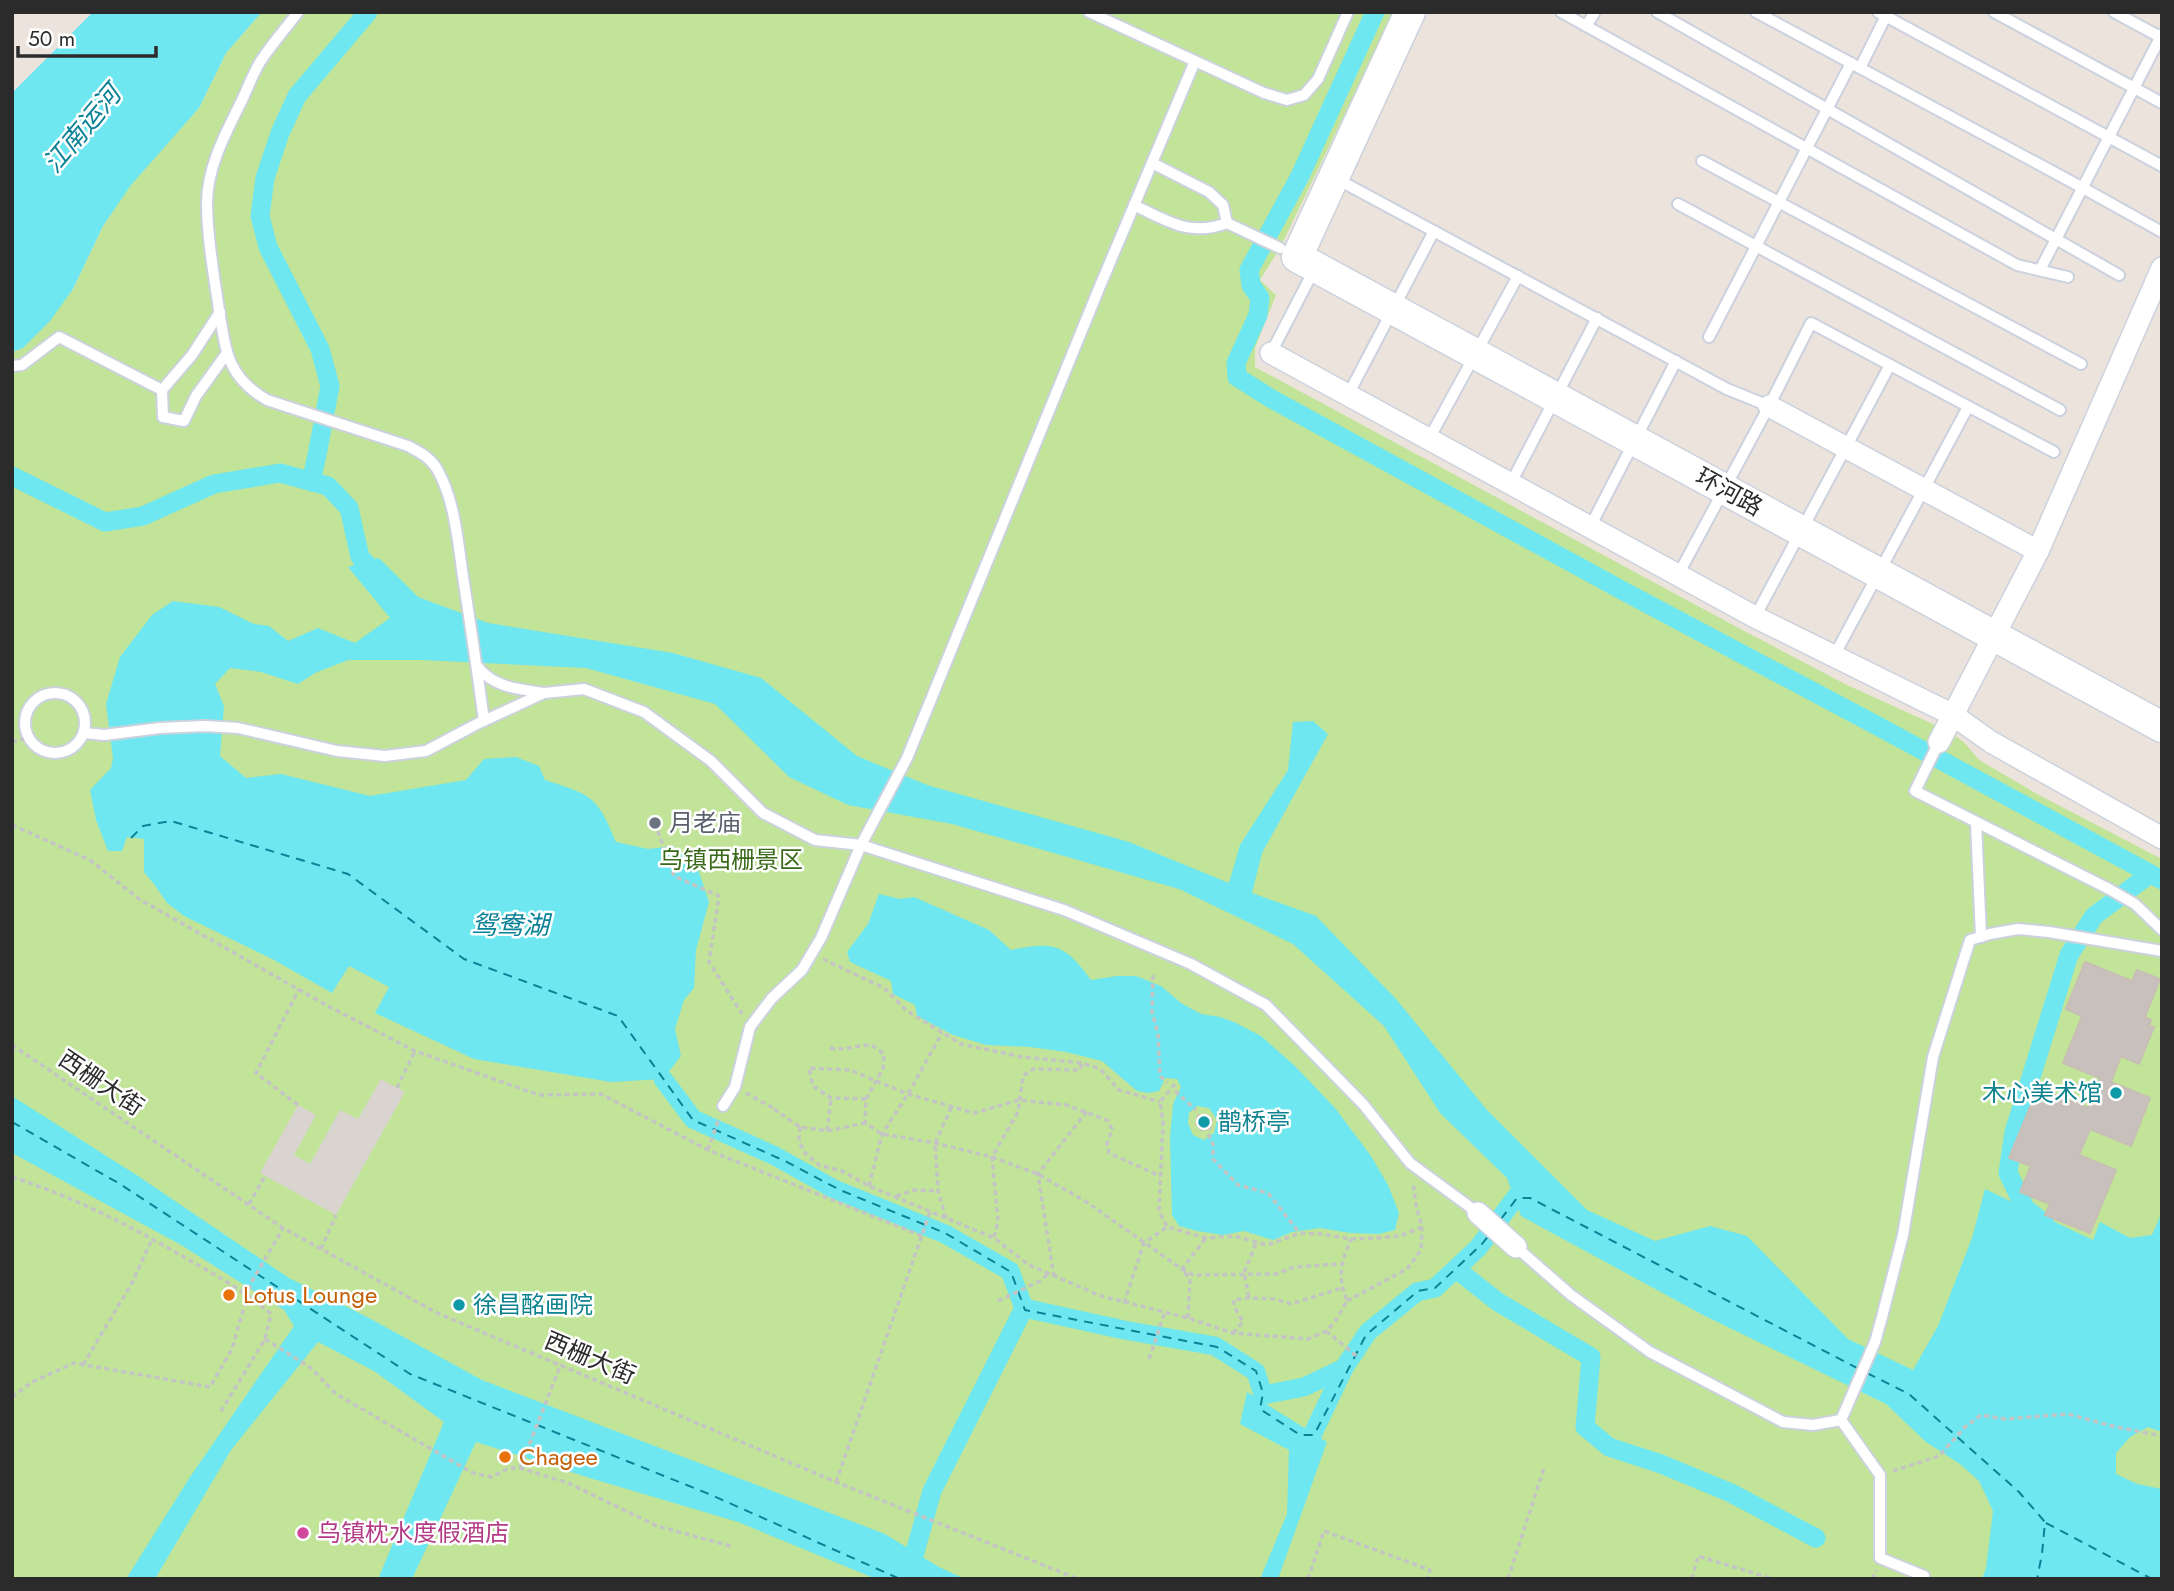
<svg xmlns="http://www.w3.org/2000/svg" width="2174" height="1591" font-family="Jost,'Noto Sans SC',sans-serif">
<rect width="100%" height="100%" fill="#ede3dd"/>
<path fill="#c1e498" d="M262 12H1394L1280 248 1260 280 1276 295 1255 348V367L1733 625 1847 685 1946 730 1964 742 1979 760 2039 795 2162 859V1579H12V352L23 348 73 289 103 226 131 184 199 108 226 53Z"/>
<path fill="#d9d4d0" d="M381 1079 405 1092 336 1215 260 1173 298 1105 316 1115 294 1155 310 1164 340 1110 358 1119Z"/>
<g fill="#6ee7f0" fill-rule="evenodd">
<path d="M93 12H262L226 53 199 108 131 185 103 226 73 289 50 321 23 348 12 352V93Z"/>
<path d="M379 558 418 597 488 623 673 653 761 678 857 756 927 785 1129 842 1229 883 1240 845 1288 770 1293 722 1313 721 1328 734 1262 853 1252 893 1316 916 1396 999 1487 1110 1587 1210 1655 1241 1710 1226 1747 1236 1848 1339 1913 1370 1938 1326 1972 1238 1985 1189 2093 1240 2100 1222 2130 1238 2152 1235 2162 1212V1432L2148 1427 2130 1437 2116 1453V1474L2137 1484 2162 1489V1579H1982L1986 1568 1993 1511 1979 1481 1960 1464 1926 1442 1886 1404 1703 1315 1521 1216 1507 1178 1440 1113 1384 1026 1293 944 1179 889 952 824 848 805 789 777 715 704 586 668 422 660H348L315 673 298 684 261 672 230 668 215 684 224 706 220 756 246 778 281 774 370 796 466 780 484 759 516 757 539 766 545 780C591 795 597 795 616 842L648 849 673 846 698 869 709 902 696 950 694 988 684 1000 675 1029 681 1056 663 1079 611 1082 474 1059 375 1013 389 987 349 966 332 993 274 960 184 916 167 903 154 884 144 872V839L127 837 122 851H108L96 820 90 790 111 768 113 758 106 704 120 657 152 615 173 601 219 607 254 624 269 626 288 641 318 628 355 643 390 618 348 567Z"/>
<path d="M879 894 900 899 914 897 989 930 1011 950C1054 941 1065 944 1091 980L1117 976H1136L1161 986 1181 1003 1201 1014 1220 1017 1234 1022 1261 1036 1295 1066 1335 1108 1371 1156 1388 1185 1399 1213 1395 1230 1379 1234 1350 1233 1320 1228 1292 1232 1273 1240 1244 1231 1223 1235 1197 1231 1179 1226 1172 1215 1170 1137 1173 1104 1181 1087 1177 1079 1165 1078 1159 1091 1148 1093 1137 1091 1102 1061 1066 1052 1030 1047 986 1045 953 1035 917 1016 915 1005 893 994 891 981 850 962 847 952 868 924ZM1197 1106 1209 1108 1217 1120 1214 1133 1204 1140 1193 1135 1188 1123 1189 1113Z"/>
<path d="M12 1096 138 1176 289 1278 369 1318 482 1380 885 1534 939 1567 965 1579H876L738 1522 593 1479 476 1442 412 1579H378L444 1422 374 1371 318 1342 231 1450 155 1579H126L190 1477 294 1326 284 1310 181 1245 12 1153Z"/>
<path d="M1247 1392 1327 1442 1278 1579H1260L1287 1514 1289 1450 1240 1424Z"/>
</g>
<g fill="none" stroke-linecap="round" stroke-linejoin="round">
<g stroke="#6ee7f0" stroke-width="19">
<path d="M1375 12 1300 176 1249 270 1251 285 1260 298 1258 315 1236 363 1237 377 1270 398 1627 593 1874 724 2162 880"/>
<path d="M12 476 105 522 143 516 214 484 280 473 328 486 349 508 360 557 381 580"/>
<path d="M311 482 317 455 330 386 320 349 268 247 260 216 265 178 280 133 297 96 368 12"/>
<path d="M663 1079 693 1119 775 1156 834 1189 945 1234 1010 1271 1024 1308 932 1491 909 1574"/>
<path d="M2045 1224 2025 1208 2008 1173 2014 1132 2069 955 2094 916 2150 874"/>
<path d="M1456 1269 1498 1302 1591 1357 1585 1427 1609 1447 1661 1464 1731 1493 1816 1538"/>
<path d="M1024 1308 1124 1330 1215 1346 1256 1372 1263 1395 1304 1387 1344 1368 1368 1332 1417 1292 1435 1288 1478 1248 1522 1189"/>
<path d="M1304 1457 1306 1448 1344 1368"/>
</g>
<g stroke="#0c8297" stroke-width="2" stroke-dasharray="9 7" stroke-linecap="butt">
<path d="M131 838 143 826 171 821 348 874 464 959 618 1016 693 1120 785 1161 840 1190 945 1233 1011 1272 1025 1310 1217 1347 1256 1371 1263 1393 1260 1409 1300 1435H1314L1366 1335 1418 1291 1435 1288 1482 1244 1489 1235"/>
<path d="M12 1122 120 1184 410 1374 709 1494 900 1579"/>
<path d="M1501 1219 1517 1198H1530L1859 1369"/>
<path d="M1867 1373 1909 1394 2019 1492 2045 1522 2042 1554 2037 1579"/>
<path d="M2046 1523 2152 1579"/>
</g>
</g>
<g fill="#c8c0bc" stroke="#c8beb6" stroke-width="2">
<path d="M2085 962 2132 981 2137 970 2160 979 2145 1017 2151 1020 2149 1026 2154 1027 2139 1064 2121 1056 2111 1082 2150 1098 2131 1146 2090 1129 2079 1155 2116 1170 2090 1233 2045 1215 2050 1204 2020 1192 2031 1166 2009 1158 2038 1088 2088 1108 2100 1078 2063 1063 2082 1016 2066 1009Z"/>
<path d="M1198 1115H1207L1212 1120 1210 1129 1201 1130 1196 1124Z"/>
</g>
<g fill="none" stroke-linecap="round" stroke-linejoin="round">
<g stroke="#cbd2dd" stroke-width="14">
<g id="lane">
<path d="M298 12C286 28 273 43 262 59 254 71 249 85 243 98 227 131 207 166 207 203 207 238 214 275 219 310 226 351 227 377 267 400L408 446C419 452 430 457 437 469 456 502 458 546 464 583 471 629 478 675 484 721"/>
<path d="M1089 12 1264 93 1287 100 1304 95 1318 79 1348 12"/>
<path d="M1561 12 2017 265 2068 277"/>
<path d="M1657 12 2119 275"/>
<path d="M1756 12 2083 188 2162 232"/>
<path d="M1878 12 2162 166"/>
<path d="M1994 12 2162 103"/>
<path d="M2114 12 2162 38"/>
<path d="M1586 26 1595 12"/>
<path d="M1860 68 1888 12"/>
<path d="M1702 161 2081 364"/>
<path d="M1152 163 1209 192 1223 205 1227 223"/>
<path d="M1335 178 1727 389 1769 406"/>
<path d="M1678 204 2060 410"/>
<path d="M1134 205C1167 221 1190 237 1227 223L1280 248"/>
<path d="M2040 270 2162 34"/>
<path d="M1709 337 1851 63"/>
<path d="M1271 353 1315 268"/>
<path d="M12 366 22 365 59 337 162 390 192 355 220 312"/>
<path d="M162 390 163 417 184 421 196 396 227 353"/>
<path d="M1348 395 1434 231"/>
<path d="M1429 439 1518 276"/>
<path d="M1511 483 1597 318"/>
<path d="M1590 527 1676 361"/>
<path d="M1678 575 1769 406 1811 323 2054 452"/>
<path d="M1755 617 1890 365"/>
<path d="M1834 656 1968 407"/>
<path d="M478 667C494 688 519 689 544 693"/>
<circle cx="55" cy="723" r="30"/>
<path d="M84 733 104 735 160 728 205 726 238 728 337 751 385 756 426 751 477 724 544 693 584 689 644 712 711 761 763 813 815 840 861 845 1064 910 1191 964 1266 1005 1363 1104 1410 1163 1478 1213"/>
<path d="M1939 742 1915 791 2109 889 2135 904 2162 930"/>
<path d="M1976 823 1981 937"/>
<path d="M723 1106 735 1087 750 1027 772 998 802 970 812 953 821 938 861 845 907 758 1100 286 1195 61"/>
<path d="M1516 1247 1571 1295 1650 1352 1783 1422 1813 1425 1841 1420 1875 1342 1882 1317 1903 1235 1933 1057 1970 940 1990 934 2018 929 2049 932 2162 951"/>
<path d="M1841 1420 1880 1475V1558L1924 1576V1579"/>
</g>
</g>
<g stroke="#cbd2dd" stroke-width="24">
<g id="street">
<path d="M1271 353 1755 617 1953 715 1991 742 2162 838"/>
<path d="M1769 406 2038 551"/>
<path d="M1939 742 2038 551 2162 268"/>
<path d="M1478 1213 1516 1247"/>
</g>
</g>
<g stroke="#cbd2dd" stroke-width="33">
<path id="secondary" d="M1410 12 1297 257 2162 727"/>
</g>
<g stroke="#c4c4c4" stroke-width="3.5" stroke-dasharray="5 3.5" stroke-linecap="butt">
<path d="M12 742 27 738"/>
<path d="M655 823 674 876 719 896 709 962 742 1014"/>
<path d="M12 825 90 860 139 899 326 1005 415 1051 539 1095 601 1094 708 1150 922 1236"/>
<path d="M823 959 884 988 907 1011 961 1044 1022 1057 1082 1063 1100 1069 1119 1090 1160 1102"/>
<path d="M1153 975 1152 1012 1158 1034 1160 1076 1167 1083"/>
<path d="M12 1045 283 1228 437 1313 836 1482 1078 1579"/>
<path d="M830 1048C845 1051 856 1045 872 1045L884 1054 883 1069 866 1099 865 1123 882 1134 935 1143 992 1157 1038 1174 1088 1203 1182 1269 1193 1275 1276 1274 1294 1267 1340 1264"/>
<path d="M1175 1084 1160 1102 1163 1122 1159 1211 1167 1227 1206 1238 1235 1236 1267 1245 1300 1233 1322 1234 1351 1239 1375 1238 1400 1236 1422 1227 1416 1205 1413 1182"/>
<path d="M397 1088 415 1051"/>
<path d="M1175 1091 1196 1110"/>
<path d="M746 1093 773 1108"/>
<path d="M866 1099 831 1098 813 1086 809 1068 850 1070 908 1094 974 1113 1019 1100 1066 1105 1107 1120 1112 1129 1107 1144 1109 1153 1160 1176"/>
<path d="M298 1105 256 1073 299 989"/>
<path d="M774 1109 800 1127 827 1131 865 1123"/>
<path d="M800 1127 799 1141 805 1153 819 1165 842 1171 869 1186 994 1238 1029 1265 1101 1296 1188 1318 1233 1333 1308 1339 1326 1331 1334 1323 1347 1301C1337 1275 1341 1263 1351 1239"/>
<path d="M827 1131 831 1098"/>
<path d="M1208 1134 1213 1144V1159L1238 1185 1268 1193 1298 1231"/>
<path d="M708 1150 719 1118"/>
<path d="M12 1177C75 1197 134 1228 191 1261 219 1277 246 1292 271 1314L265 1339 220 1413"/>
<path d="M869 1186 882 1134 908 1094 942 1033"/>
<path d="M896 1196 915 1190 938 1191"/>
<path d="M249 1204 265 1176"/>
<path d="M946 1218 938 1191 935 1143 952 1106"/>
<path d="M994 1237 998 1221 992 1157 1018 1112 1023 1076 1033 1069 1080 1070 1082 1063"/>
<path d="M321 1249 336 1215"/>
<path d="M1054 1277 1038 1174 1087 1111"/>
<path d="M1249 1297 1244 1273 1256 1243"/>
<path d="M998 1301 1040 1281 1048 1274"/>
<path d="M1347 1301 1407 1269 1421 1250 1422 1228"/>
<path d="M1124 1303 1144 1243 1167 1227"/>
<path d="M1188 1318 1190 1279 1182 1269 1206 1238"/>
<path d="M1326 1331 1359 1358"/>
<path d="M1233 1333 1243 1322 1236 1310 1233 1300 1249 1298 1275 1299 1291 1304 1342 1288"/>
<path d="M265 1339 311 1368 336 1394 473 1473 492 1477 509 1468H520L568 1483 657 1526 734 1547"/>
<path d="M1149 1359 1165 1312"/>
<path d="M83 1365 132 1283 152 1239"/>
<path d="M12 1397 32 1382 74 1363 210 1387 232 1349 251 1283 283 1228"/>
<path d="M520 1468 561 1364"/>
<path d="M1893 1471 1939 1456 1965 1427 1981 1415 2005 1419 2068 1414 2112 1426 2162 1436"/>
<path d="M836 1482 930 1212"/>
<path d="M1308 1579 1324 1531 1430 1570 1427 1579"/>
<path d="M1508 1579 1544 1468"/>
<path d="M1692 1579 1698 1556 1773 1579"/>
<path d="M1872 1579 1876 1570"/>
</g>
<use href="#lane" stroke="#fff" stroke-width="10"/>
<use href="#street" stroke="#fff" stroke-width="21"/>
<use href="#secondary" stroke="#fff" stroke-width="30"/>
</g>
<circle fill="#6b7280" stroke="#fff" stroke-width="2.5" cx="655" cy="823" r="7"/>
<g fill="#0f9aa8" stroke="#fff" stroke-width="2.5">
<circle cx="2116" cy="1093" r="7"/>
<circle cx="1204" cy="1122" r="7"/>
<circle cx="459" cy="1305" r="7"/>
</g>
<g fill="#e8710a" stroke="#fff" stroke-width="2.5">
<circle cx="229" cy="1295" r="7"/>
<circle cx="505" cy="1457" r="7"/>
</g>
<circle fill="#d1479c" stroke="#fff" stroke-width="2.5" cx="303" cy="1533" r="7"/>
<g text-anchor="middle" stroke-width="5" stroke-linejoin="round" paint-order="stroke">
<g font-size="24" fill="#2b2b2b" stroke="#fff">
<text transform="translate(1729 492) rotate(29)" y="8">环河路</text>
<text transform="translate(101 1083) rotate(34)" y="8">西栅大街</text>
<text transform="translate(590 1358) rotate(23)" y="8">西栅大街</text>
</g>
<g font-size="24" fill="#5b616d" stroke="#fff" text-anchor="start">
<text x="669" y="831">月老庙</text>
</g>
<g font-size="24" fill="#396919" stroke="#fff">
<text x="731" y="868">乌镇西栅景区</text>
</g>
<g font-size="24" fill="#0d838f" stroke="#fff" text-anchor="start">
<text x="2102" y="1101" text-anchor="end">木心美术馆</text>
<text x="1218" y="1130">鹊桥亭</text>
<text x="473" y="1313">徐昌酩画院</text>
</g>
<g font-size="24" fill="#c56008" stroke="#fff" text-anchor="start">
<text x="243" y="1303">Lotus Lounge</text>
<text x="519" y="1465">Chagee</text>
</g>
<g font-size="24" fill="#b23c85" stroke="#fff" text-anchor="start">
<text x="317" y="1541">乌镇枕水度假酒店</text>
</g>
<g font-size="26" font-style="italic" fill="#0c8297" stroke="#fff">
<text transform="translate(82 129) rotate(-50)" y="9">江南运河</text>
<text x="510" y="934">鸳鸯湖</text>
</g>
</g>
<rect width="2174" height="1591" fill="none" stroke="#2b2b2b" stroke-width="28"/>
<path d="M18 46v10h138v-10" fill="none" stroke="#2b2b2b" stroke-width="3.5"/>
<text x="28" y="46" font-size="21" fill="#2b2b2b" stroke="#ffffff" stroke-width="5" paint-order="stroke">50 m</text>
</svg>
